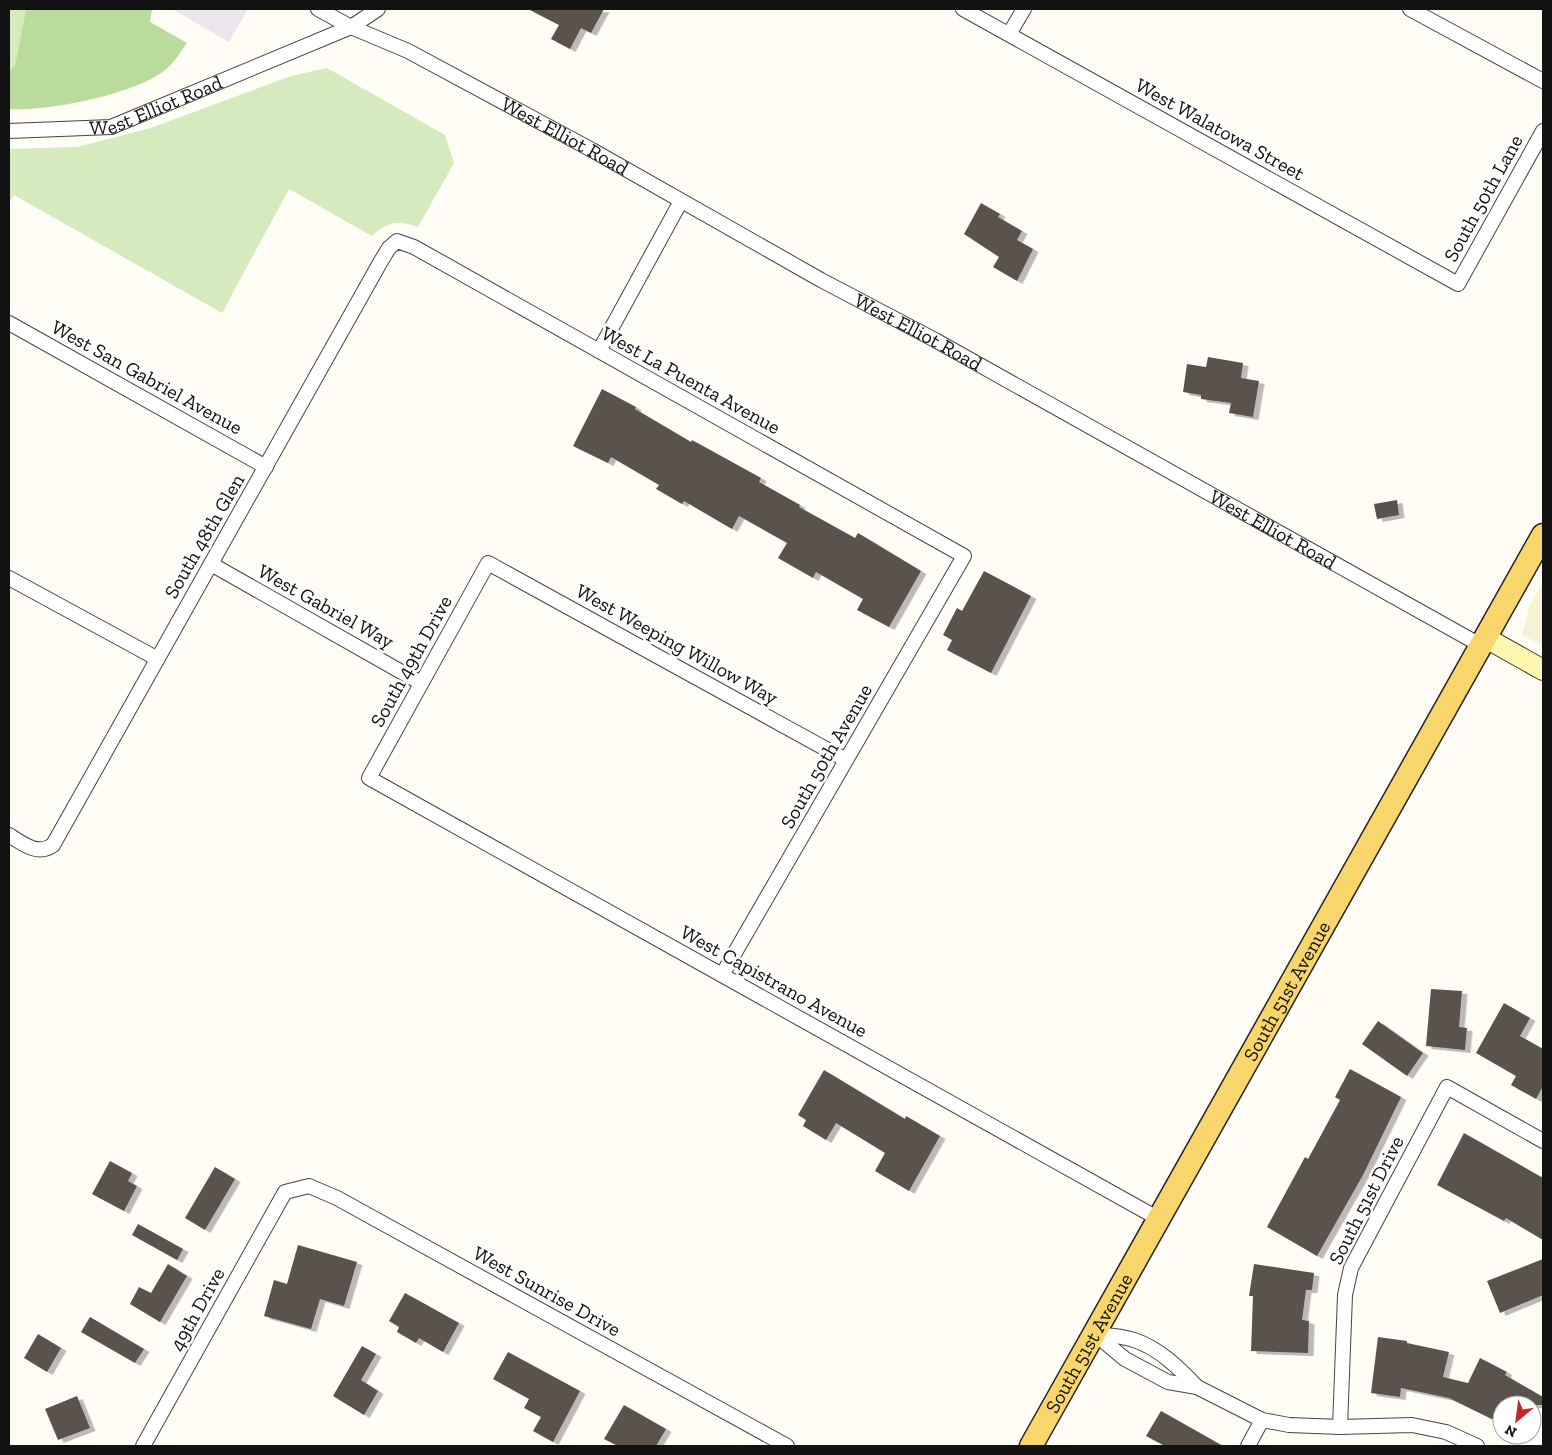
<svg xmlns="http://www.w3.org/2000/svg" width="1552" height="1455" font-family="'Zilla Slab',serif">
<defs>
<filter id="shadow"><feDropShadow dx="5.5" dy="3" stdDeviation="0" flood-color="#0004"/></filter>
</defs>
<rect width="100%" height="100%" fill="#fffdf5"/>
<path fill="#eee6ef" d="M172 9H248L229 42Z"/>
<path fill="#f6f3d4" d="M1543 582V646L1522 635 1529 607Z"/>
<g fill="#d5ebbd">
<path d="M9 9H26L15 65 9 71Z"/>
<path d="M327 68 445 135 454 163 418 227C399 220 386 222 372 236L289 189 222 313 14 195 9 203V149L77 147 151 128 291 76Z"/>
</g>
<path fill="#b9dc9c" d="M26 9H152L150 22 187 43C181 51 174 63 165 70 136 94 46 112 9 109V71L15 65Z"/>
<g fill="#5a524d" filter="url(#shadow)">
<path d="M528 9H604L591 33 581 28 570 49 551 39 559 25Z"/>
<path d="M981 203 1000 214 998 217 1022 231 1017 240 1033 249 1017 281 993 267 999 257 964 234Z"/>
<path d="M1208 357 1243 363 1241 378 1259 381 1253 417 1229 413 1231 403 1201 399V395L1183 392 1187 364 1206 367Z"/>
<path d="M602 389 636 407 635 409 691 442 692 440 761 478 759 482 800 505 799 507 855 538 858 533 921 571 889 627 857 610 863 599 816 572 813 578 778 558 787 543 739 516 732 529 684 501 682 504 656 489 659 485 611 457 608 463 573 446Z"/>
<path d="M1397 500 1399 515 1377 519 1374 504Z"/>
<path d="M984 571 1031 596 991 673 947 650 952 640 943 635 957 608 962 611Z"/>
<path d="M1431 989 1462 991 1459 1027 1467 1028 1465 1050 1426 1046Z"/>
<path d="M1504 1003 1530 1018 1520 1036 1543 1049V1086L1536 1099 1511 1085 1516 1076 1476 1053Z"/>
<path d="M1378 1021 1423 1053 1407 1076 1362 1044Z"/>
<path d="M1350 1069 1401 1097 1363 1175 1317 1256 1267 1227 1305 1157 1308 1159 1340 1100 1335 1097Z"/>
<path d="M824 1070 905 1119 906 1116 940 1136 909 1191 875 1171 885 1153 836 1123 826 1140 803 1126 806 1120 798 1115Z"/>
<path d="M1464 1133 1543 1178V1240L1506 1218 1504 1221 1437 1185Z"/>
<path d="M110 1161 132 1173 128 1181 137 1186 124 1211 92 1194Z"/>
<path d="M215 1167 235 1179 205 1230 185 1218Z"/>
<path d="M138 1224 183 1249 177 1260 132 1235Z"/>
<path d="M298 1245 357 1262 344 1306 320 1299 311 1329 264 1316 274 1280 287 1284Z"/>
<path d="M1543 1259V1295L1500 1313 1487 1281Z"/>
<path d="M168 1264 187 1276 160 1322 130 1304 139 1287 151 1293Z"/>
<path d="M1254 1264 1314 1273 1312 1290H1306L1302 1320 1309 1321 1308 1353 1251 1351 1253 1296H1249Z"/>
<path d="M405 1293 459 1323 443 1352 419 1338 416 1343 397 1332 399 1327 389 1321Z"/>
<path d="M90 1317 144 1349 135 1363 81 1332Z"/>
<path d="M38 1334 61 1348 47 1372 24 1358Z"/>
<path d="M1378 1337 1407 1341V1343L1449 1352 1443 1377 1468 1383 1480 1358 1507 1372 1505 1375 1543 1397V1405H1502V1424L1449 1398 1401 1388 1400 1397 1371 1393Z"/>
<path d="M362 1346 376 1354 361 1380 378 1391 364 1415 333 1396Z"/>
<path d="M508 1352 580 1391 553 1442 533 1431 541 1417 524 1408 529 1399 493 1379Z"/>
<path d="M77 1396 90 1428 58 1440 45 1409Z"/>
<path d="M624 1405 666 1429 656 1446H618L604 1439Z"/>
<path d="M1161 1411 1223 1446H1165L1146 1436Z"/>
</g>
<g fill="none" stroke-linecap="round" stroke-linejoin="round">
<g stroke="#444" stroke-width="16">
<g id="minor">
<path id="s1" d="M318 9 351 27 408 51 592 150 821 280 935 340 1482 646"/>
<path d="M963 9 1458 284 1543 131"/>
<path d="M1410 9 1543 81"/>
<path d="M1009 34 1024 9"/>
<path id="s2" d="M9 131 111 127 351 27 378 9"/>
<path d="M9 323 266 467"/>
<path d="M599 351 681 201"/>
<path d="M211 564 421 683"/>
<path d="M9 578 156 658"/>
<path d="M846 760 488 563 369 778 1159 1219"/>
<path d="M9 835C23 844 38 856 53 845L381 261 389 248 397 241 414 247 964 556 722 975"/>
<path d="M1095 1334 1125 1359 1168 1382 1197 1387 1262 1420 1289 1425 1340 1427 1412 1425 1446 1432 1477 1446"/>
<path d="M1095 1334C1107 1335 1122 1336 1134 1340 1159 1348 1180 1369 1197 1387"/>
<path d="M1340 1427 1345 1295 1351 1268 1447 1087 1543 1141"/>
<path d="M143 1446 285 1192 309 1186 337 1198 787 1446"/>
<path d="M1248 1446 1262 1420"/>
</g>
</g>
<g stroke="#333" stroke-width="22">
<path id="secondary" d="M1486 638 1543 670"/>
</g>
<g stroke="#222" stroke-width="25">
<g id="primary">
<path id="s3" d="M1031 1446 1543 535"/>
</g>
</g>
<use href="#minor" stroke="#fff" stroke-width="14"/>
<use href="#secondary" stroke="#fff6b0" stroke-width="20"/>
<use href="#primary" stroke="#f9d66b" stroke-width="22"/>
</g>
<g text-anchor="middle" stroke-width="5" stroke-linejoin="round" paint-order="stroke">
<g font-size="20" fill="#111" stroke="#fff">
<text dy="7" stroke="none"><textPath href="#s2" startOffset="151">West Elliot Road</textPath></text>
<text transform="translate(1220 129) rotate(29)" y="7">West Walatowa Street</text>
<text dy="7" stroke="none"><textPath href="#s1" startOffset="278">West Elliot Road</textPath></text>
<text transform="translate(1483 198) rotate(-61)" y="7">South 50th Lane</text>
<text dy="7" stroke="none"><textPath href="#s1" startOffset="682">West Elliot Road</textPath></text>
<text transform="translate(147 377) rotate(29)" y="7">West San Gabriel Avenue</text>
<text transform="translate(691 380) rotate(29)" y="7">West La Puenta Avenue</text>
<text dy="7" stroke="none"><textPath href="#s1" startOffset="1088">West Elliot Road</textPath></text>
<text transform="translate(204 536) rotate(-60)" y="7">South 48th Glen</text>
<text transform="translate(326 606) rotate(29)" y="7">West Gabriel Way</text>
<text transform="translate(677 644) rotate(29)" y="7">West Weeping Willow Way</text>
<text transform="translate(411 661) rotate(-61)" y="7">South 49th Drive</text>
<text transform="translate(826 756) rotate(-60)" y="7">South 50th Avenue</text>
<text transform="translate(774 981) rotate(29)" y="7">West Capistrano Avenue</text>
<text dy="7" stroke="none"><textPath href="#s3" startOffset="522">South 51st Avenue</textPath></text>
<text transform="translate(1366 1200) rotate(-63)" y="7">South 51st Drive</text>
<text transform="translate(547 1291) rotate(29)" y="7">West Sunrise Drive</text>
<text transform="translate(197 1309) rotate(-61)" y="7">49th Drive</text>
<text dy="7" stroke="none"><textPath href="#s3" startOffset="118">South 51st Avenue</textPath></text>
</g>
</g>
<rect width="1552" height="1455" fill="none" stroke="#111111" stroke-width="20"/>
<g transform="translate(1517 1420) rotate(209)"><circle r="24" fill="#ffffff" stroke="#a0a0a0"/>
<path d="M0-4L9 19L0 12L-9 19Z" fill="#c4262e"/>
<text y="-8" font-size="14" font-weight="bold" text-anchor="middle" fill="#111111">N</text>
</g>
</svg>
